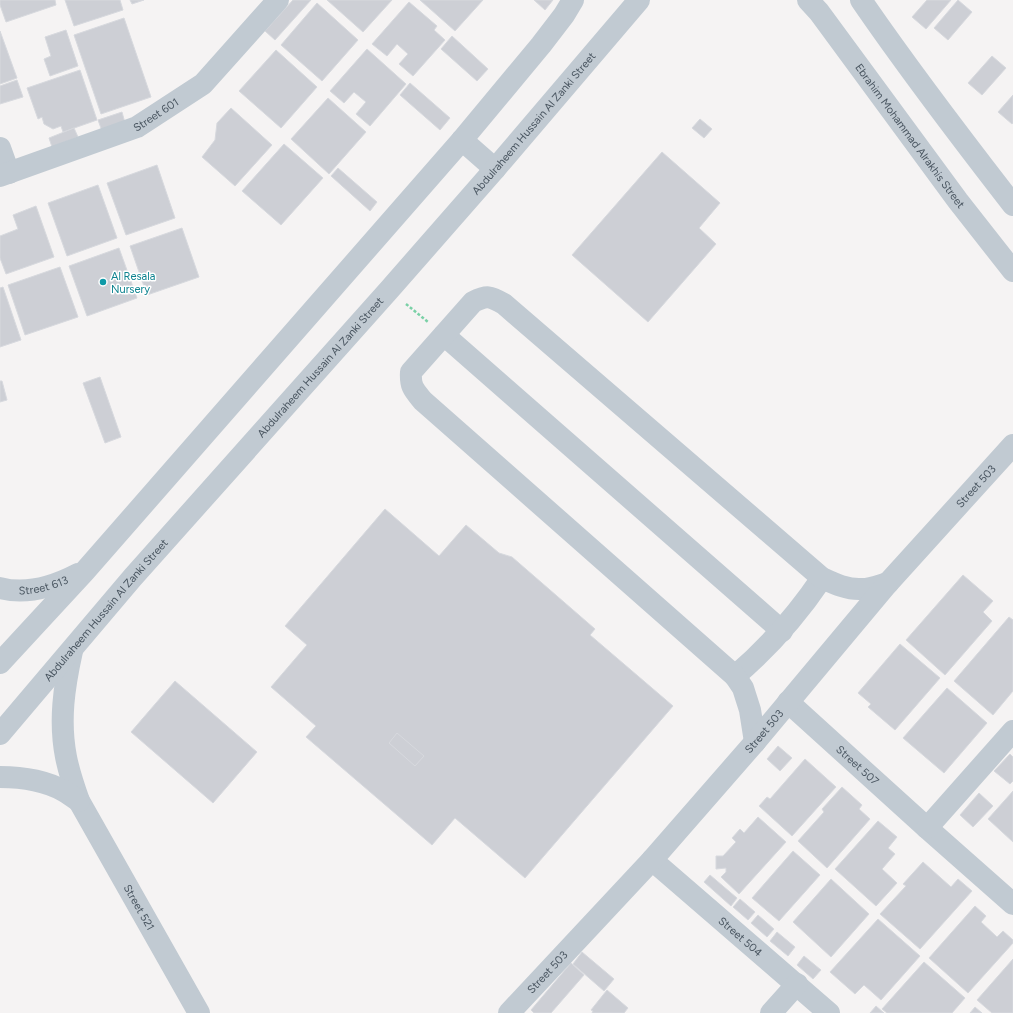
<svg xmlns="http://www.w3.org/2000/svg" width="1013" height="1013" font-family="Figtree,sans-serif">
<rect width="100%" height="100%" fill="#f5f3f3"/>
<g fill="#cdcfd5" stroke="#d7d9de">
<path d="M0 0H55L56 5 6 22 0 5Z"/>
<path d="M65 0H120L123 10 74 26Z"/>
<path d="M130 0H144L132 4Z"/>
<path d="M293 0H311L275 40 265 31Z"/>
<path d="M327 0H392L363 32Z"/>
<path d="M420 0H483L455 31Z"/>
<path d="M534 0H553L545 10Z"/>
<path d="M927 0H951L926 29 912 17Z"/>
<path d="M958 0 972 12 948 40 934 28Z"/>
<path d="M409 2 437 26 434 30 445 40 413 76 399 64 408 54 397 44 387 56 372 44Z"/>
<path d="M317 3 358 40 322 81 281 45Z"/>
<path d="M124 18 151 97 101 114 74 35Z"/>
<path d="M66 30 78 66 50 76 44 59 51 56 45 37Z"/>
<path d="M0 31 17 78 0 84Z"/>
<path d="M452 36 488 69 477 81 441 49Z"/>
<path d="M367 49 406 84 370 126 356 114 366 102 354 92 344 103 330 91Z"/>
<path d="M276 50 317 87 281 128 239 91Z"/>
<path d="M992 56 1006 68 982 95 968 83Z"/>
<path d="M80 70 97 120 63 132 61 126 53 129 44 124 42 117 38 119 27 88Z"/>
<path d="M17 80 23 97 0 104V86Z"/>
<path d="M410 83 450 118 440 130 400 95Z"/>
<path d="M1013 95V123L1012 124 998 112Z"/>
<path d="M328 98 366 132 329 174 291 139Z"/>
<path d="M231 108 272 145 235 186 202 157 215 140 217 123Z"/>
<path d="M122 112 125 123 102 131 98 120Z"/>
<path d="M700 119 712 129 704 138 692 128Z"/>
<path d="M74 128 78 137 52 147 49 138Z"/>
<path d="M284 144 323 178 281 225 242 191Z"/>
<path d="M662 152 720 203 699 228 716 244 648 322 572 255Z"/>
<path d="M157 165 175 218 126 235 107 183Z"/>
<path d="M338 168 377 202 370 211 331 176Z"/>
<path d="M98 185 117 238 67 256 48 203Z"/>
<path d="M36 206 54 257 6 274 0 258V236L18 229 13 215Z"/>
<path d="M182 228 199 277 147 295 130 246Z"/>
<path d="M119 248 137 298 87 316 69 266Z"/>
<path d="M60 267 78 317 25 335 8 285Z"/>
<path d="M3 287 21 340 0 347V288Z"/>
<path d="M100 377 121 437 105 443 83 383Z"/>
<path d="M0 381H2L7 400 0 402Z"/>
<path d="M385 509 439 556 466 525 499 553 512 557 595 629 590 635 673 706 525 878 455 818 432 845 306 737 316 726 271 687 307 645 285 626Z"/>
<path d="M963 575 993 601 983 612 992 621 945 675 906 640Z"/>
<path d="M1009 617 1013 620V691L993 715 954 681Z"/>
<path d="M900 644 940 678 895 730 868 707 871 704 858 693Z"/>
<path d="M175 681 257 752 213 803 131 732Z"/>
<path d="M947 688 987 723 944 773 903 738Z"/>
<path d="M397 733 424 756 415 766 389 743Z"/>
<path d="M778 746 792 758 780 771 767 759Z"/>
<path d="M1010 754 1013 757V781L1010 784 994 771Z"/>
<path d="M805 759 836 787 792 836 759 806 767 797 770 799Z"/>
<path d="M842 787 862 805 859 809 870 819 827 868 798 841 824 812 822 809Z"/>
<path d="M1013 791V842L988 819Z"/>
<path d="M979 793 993 806 973 827 960 815Z"/>
<path d="M758 817 786 842 739 894 721 877 726 872V868L716 869V856H723L736 842 732 838 740 829 744 833Z"/>
<path d="M878 821 897 837 888 848 895 854 882 869 897 883 876 906 835 869Z"/>
<path d="M793 851 820 875 779 921 752 898Z"/>
<path d="M923 862 951 887 958 879 972 891 920 949 880 914 906 886 903 884Z"/>
<path d="M710 875 737 898 731 906 704 882Z"/>
<path d="M831 879 869 914 831 957 793 922Z"/>
<path d="M740 899 755 912 748 920 733 907Z"/>
<path d="M975 906 986 916 981 922 997 937 1003 931 1013 940V943L968 993 929 958Z"/>
<path d="M758 915 774 929 767 937 751 923Z"/>
<path d="M878 919 920 956 881 1000 864 985 855 994 830 972Z"/>
<path d="M777 932 795 947 788 956 770 941Z"/>
<path d="M582 952 614 979 604 991 573 964Z"/>
<path d="M804 956 821 970 813 979 797 965Z"/>
<path d="M1013 959V1013H992L977 1000Z"/>
<path d="M924 962 965 998 952 1013H887L882 1009Z"/>
<path d="M571 963 584 975 551 1013H534L531 1010Z"/>
<path d="M607 990 628 1008 624 1013H592L593 1011 591 1010Z"/>
<path d="M876 1006 884 1013H870Z"/>
<path d="M975 1007 982 1013H970Z"/>
</g>
<g fill="none" stroke-linecap="round" stroke-linejoin="round">
<path stroke="#7ad0a6" stroke-width="2.5" stroke-dasharray="3 2" stroke-linecap="butt" d="M406 304 428 322"/>
<g stroke="#c1cad2" stroke-width="22">
<path id="s1" d="M808 0 819 12 958 201 1013 271"/>
<path d="M861 0C909 70 961 138 1013 205"/>
<path d="M462 140 495 169"/>
<path d="M0 148 9 173"/>
<path id="s2" d="M0 176 137 127 203 84 278 0"/>
<path d="M444 335 782 631"/>
<path id="s3" d="M0 588C26 595 55 586 78 574"/>
<path id="s4" d="M72 651C64 687 59 721 66 757 69 772 74 787 79 801L199 1013"/>
<path d="M0 663 85 571 462 140 541 45 564 15 573 0"/>
<path d="M735 676C769 647 797 615 822 578"/>
<path id="s5" d="M788 702 927 828 1013 904"/>
<path id="s6" d="M0 734 133 577 389 290 495 169 639 0"/>
<path d="M755 742 750 710 743 688 735 676 423 401C414 390 410 387 411 372L473 302C487 295 490 296 504 304L822 578C835 584 848 590 862 589 871 589 880 585 888 583"/>
<path d="M0 777C22 777 44 780 64 791 69 794 74 798 79 801"/>
<path d="M927 828 1013 731"/>
<path id="s7" d="M652 860 829 1013"/>
<path id="s8" d="M509 1013 652 860 755 742 888 583 1013 445"/>
<path d="M771 1013 797 984"/>
</g>
</g>
<circle fill="#0f9aa8" stroke="#fff" stroke-width="1.5" cx="103" cy="282" r="4"/>
<g text-anchor="middle" stroke-width="3" stroke-linejoin="round" paint-order="stroke">
<g font-size="11" fill="#4a5661" stroke="#fff">
<text dy="4" stroke="none"><textPath href="#s2" startOffset="168">Street 601</textPath></text>
<text dy="4" stroke="none"><textPath href="#s6" startOffset="811">Abdulraheem Hussain Al Zanki Street</textPath></text>
<text dy="4" stroke="none"><textPath href="#s1" startOffset="170">Ebrahim Mohammad Alrakhis Street</textPath></text>
<text dy="4" stroke="none"><textPath href="#s6" startOffset="487">Abdulraheem Hussain Al Zanki Street</textPath></text>
<text dy="4" stroke="none"><textPath href="#s8" startOffset="704">Street 503</textPath></text>
<text dy="4" stroke="none"><textPath href="#s3" startOffset="44">Street 613</textPath></text>
<text dy="4" stroke="none"><textPath href="#s6" startOffset="163">Abdulraheem Hussain Al Zanki Street</textPath></text>
<text dy="4" stroke="none"><textPath href="#s8" startOffset="380">Street 503</textPath></text>
<text dy="4" stroke="none"><textPath href="#s5" startOffset="94">Street 507</textPath></text>
<text dy="4" stroke="none"><textPath href="#s4" startOffset="275">Street 521</textPath></text>
<text dy="4" stroke="none"><textPath href="#s7" startOffset="117">Street 504</textPath></text>
<text dy="4" stroke="none"><textPath href="#s8" startOffset="56">Street 503</textPath></text>
</g>
<g font-size="11" fill="#0d838f" stroke="#fff" text-anchor="start">
<text x="111" y="280">Al Resala<tspan x="111" dy="13">Nursery</tspan></text>
</g>
</g>
</svg>
